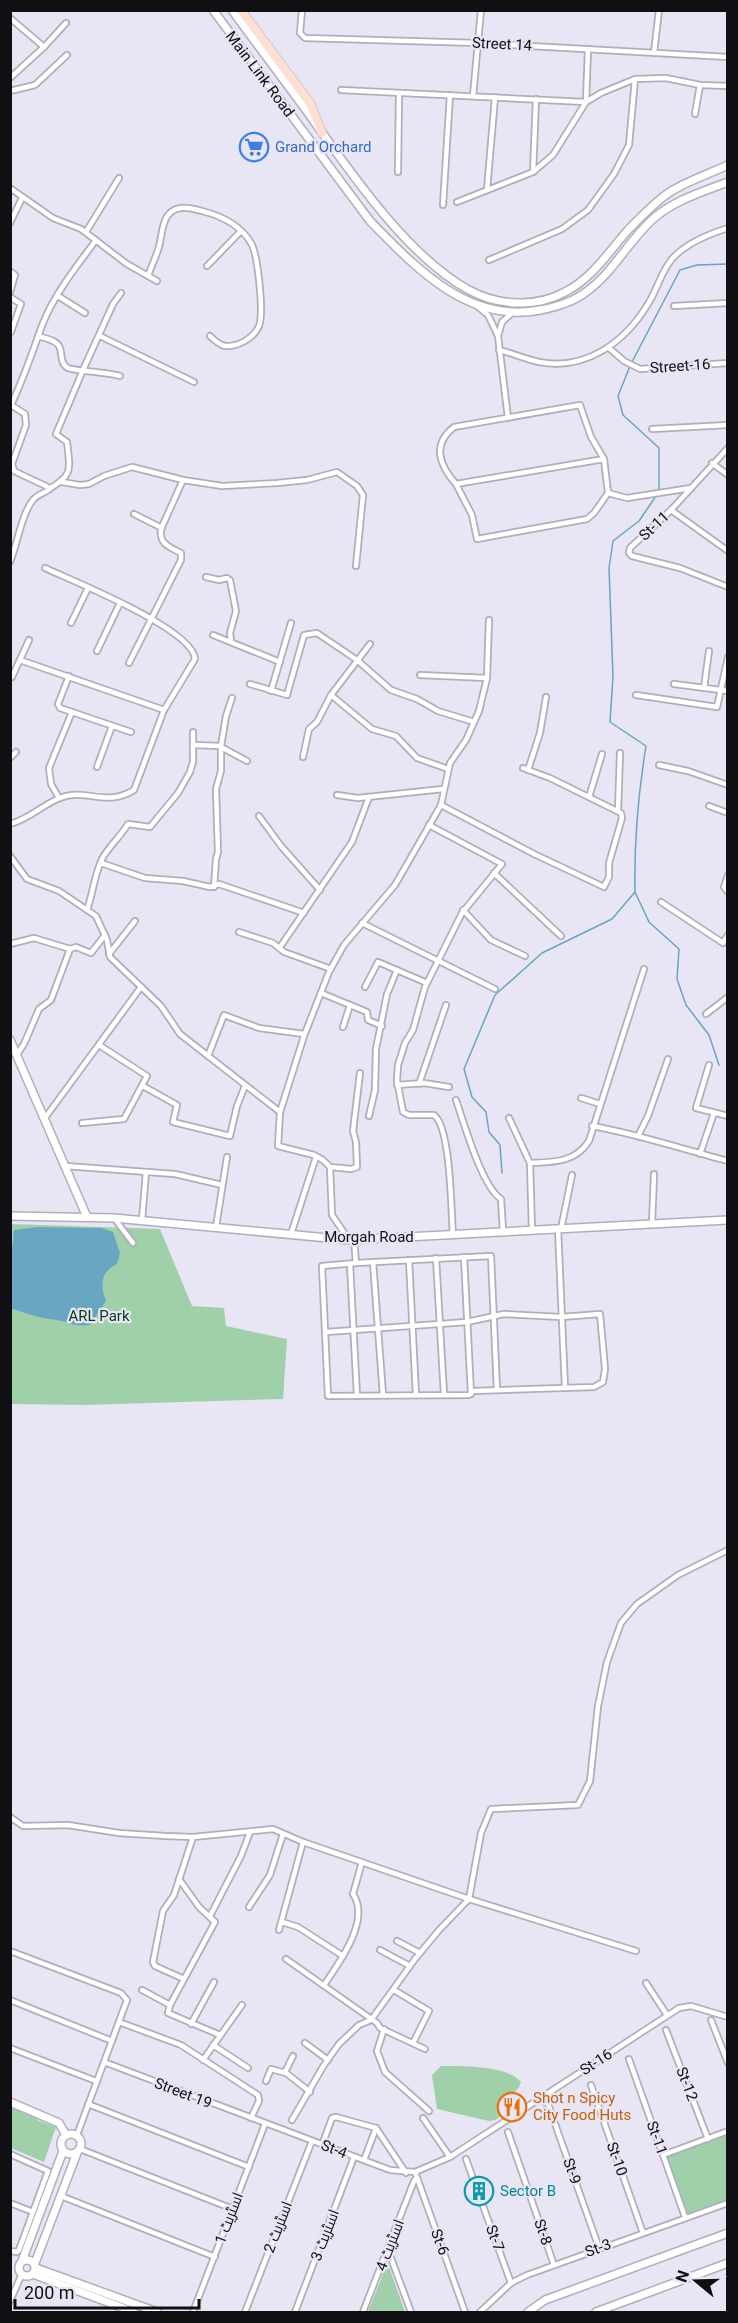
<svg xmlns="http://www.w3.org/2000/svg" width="738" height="2323" font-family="Roboto,Cairo,sans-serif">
<rect width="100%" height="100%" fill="#e8e5f4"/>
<g fill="#a0d0aa">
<path d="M11 1224 160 1229 192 1306 224 1308 226 1326 287 1339 283 1399 84 1405 11 1404Z"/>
<path d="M441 2066C462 2066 507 2065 521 2082L519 2087 506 2103C507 2113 499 2120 489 2121L437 2109 432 2075Z"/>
<path d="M11 2105 38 2116 37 2120 56 2127 44 2162 11 2148Z"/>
<path d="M727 2131V2203L685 2217 663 2155Z"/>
<path d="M387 2264H388L405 2312H368Z"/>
</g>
<path fill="#68a6c1" d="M37 1227 101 1228 113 1232 120 1253 117 1264C100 1272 100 1285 106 1301L90 1325C73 1327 71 1322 56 1320 41 1318 27 1314 13 1309L11 1310 10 1248 13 1244 14 1230Z"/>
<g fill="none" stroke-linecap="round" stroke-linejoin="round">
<g stroke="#68a6c1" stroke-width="1.5">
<path d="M632 362 680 270 697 265 728 264"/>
<path d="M630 366 618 396 623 415 659 448V492"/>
<path d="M635 892 649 922 679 949 677 979 686 1005 709 1035 719 1065"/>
<path d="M502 1173 500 1145 489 1132 486 1112 472 1097 464 1069 495 995 542 953 612 919 635 892C634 842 638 795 646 746L610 722 613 676 609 568 613 541 639 521 656 496"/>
</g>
<g stroke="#b1aebc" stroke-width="8">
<g id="street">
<path d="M302 10 300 33 305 38 478 43 728 57"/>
<path d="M10 18 44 47"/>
<path d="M654 53 659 10"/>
<path d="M10 78 44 47 66 23"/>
<path d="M341 90 586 102 588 49"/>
<path d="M10 91 35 85 67 55"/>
<path d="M473 96 481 10"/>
<path d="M695 114 700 85"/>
<path d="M398 172 399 93"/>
<path d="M533 172 536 99"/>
<path d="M10 188 53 218 81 229 127 264 157 281"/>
<path d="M487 190 495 97"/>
<path d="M457 202 533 172 553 155 586 102 601 93 635 79 666 78 700 85 728 86"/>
<path d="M443 205 450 95"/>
<path d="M10 223 22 198"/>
<path d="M86 232 119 178"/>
<path d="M489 260 562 229 588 210 614 174 629 145 635 79"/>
<path d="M207 266 241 231"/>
<path d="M10 271 15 275 10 292"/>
<path d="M148 276C151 267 155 259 158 250 162 239 161 224 168 215 177 204 191 208 202 211 222 216 241 226 251 243 258 255 264 313 259 326 254 338 238 347 225 346 220 345 214 340 210 336"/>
<path d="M58 296 85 313"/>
<path d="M10 297 21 304 11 332"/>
<path d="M674 306 728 303"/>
<path d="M478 307 488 315 498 336"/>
<path d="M38 336C44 338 56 340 59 346 63 353 59 363 68 368 75 371 107 372 120 376"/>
<path d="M100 336 194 382"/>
<path d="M609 348 624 361 640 369 728 363"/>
<path d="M499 350C512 353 525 359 539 362 586 371 625 342 648 304 657 290 661 272 672 259 685 244 709 234 728 228"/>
<path d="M508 418 498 336 502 322 512 313"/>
<path d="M652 429 728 425"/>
<path d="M728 448 671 510 630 548 629 553 632 556 680 568 728 587"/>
<path d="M604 459 456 484C440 466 431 445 454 427L580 405 591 437 604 459 608 493 627 498 691 488"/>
<path d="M712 463 728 475"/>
<path d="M62 482 80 485 89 484 104 476 132 467 183 480 222 486 277 483 307 480 337 472 357 486 363 495 356 566"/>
<path d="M456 484 472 515 477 539 587 519 594 513 608 493"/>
<path d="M50 488 14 471 12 464 26 425 25 414 11 405C24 378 33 350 43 323 55 293 77 266 96 240"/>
<path d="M671 510 728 551"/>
<path d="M134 514 162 528"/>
<path d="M10 562C17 545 22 513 33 500 36 496 41 494 45 492 72 474 71 475 67 442L56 434 83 370 113 304 121 293"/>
<path d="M206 577 219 580 227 578 230 580 236 611 230 633 231 641"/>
<path d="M71 623 88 588"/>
<path d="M213 635 280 662"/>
<path d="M97 651 120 603"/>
<path d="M20 660 164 710"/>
<path d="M129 663 181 560V553C169 547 159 544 161 529L183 480"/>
<path d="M420 675 487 678"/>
<path d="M69 676 58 704 60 708 131 732"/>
<path d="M12 677 29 640"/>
<path d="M250 684 287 695 304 635 317 633 357 660 391 690 417 699 438 711 474 722"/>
<path d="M674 684 728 691"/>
<path d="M704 688 709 651"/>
<path d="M271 691 291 623"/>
<path d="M331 695 372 729 396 736 417 758 448 769"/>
<path d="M636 695 717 707 728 657"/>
<path d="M193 745 221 746"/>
<path d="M221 747 247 761"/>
<path d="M303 757 309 729 317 722 331 695 370 644"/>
<path d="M10 758 16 752"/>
<path d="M659 765 688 771 728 785"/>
<path d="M97 767 112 726"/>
<path d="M528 770 540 733 546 697"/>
<path d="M337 795 358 798 443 789"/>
<path d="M589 797 602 754"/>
<path d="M59 798 51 784 49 768 72 712"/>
<path d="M441 805 534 854 604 887 609 877V863L622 818 621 813 550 778 523 768"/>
<path d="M709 806 728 813"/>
<path d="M618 811 620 753"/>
<path d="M259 816 281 846 320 890"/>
<path d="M10 824C29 819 42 805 60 798 85 787 105 808 134 790L164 710 195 659C193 629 73 581 45 568"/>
<path d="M429 825 502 864 462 913 425 987 413 1030 405 1043 398 1065 397 1080 403 1112 409 1115H434C451 1127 451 1212 453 1235"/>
<path d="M10 856 27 879 59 891 96 916 107 940 110 957 161 1006 180 1034 280 1112"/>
<path d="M101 863 145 878 183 881 210 887 219 884 304 913"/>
<path d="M494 873 561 936"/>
<path d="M728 875 724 887 728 892"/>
<path d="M214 887 216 859 218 852 216 789 221 771V746L226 716 232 698"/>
<path d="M661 902 723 943 728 935"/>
<path d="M87 910C93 893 94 876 102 859 109 846 121 836 128 824L150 827 178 793 190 772 193 762V732"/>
<path d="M463 910 491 940 525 956"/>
<path d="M362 923 495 989"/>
<path d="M239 932 273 943 284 952 331 969"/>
<path d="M10 944 34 938 70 949 76 947 91 953 105 935"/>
<path d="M280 947 352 842 369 797"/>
<path d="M109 954 135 921"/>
<path d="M365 987 378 962 427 983"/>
<path d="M321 993 367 1012 368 1020 382 1026"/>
<path d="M706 1014 728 997"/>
<path d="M343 1027 350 1005"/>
<path d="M18 1053 24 1044 39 1009 51 1000 70 949"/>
<path d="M208 1056 224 1015 259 1028 304 1034"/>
<path d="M709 1065 696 1108 728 1116"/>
<path d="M419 1084 446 1005"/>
<path d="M397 1085 424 1083 449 1087"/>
<path d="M143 1086 177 1105 173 1122 230 1136 237 1106 245 1086"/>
<path d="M581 1098 600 1104"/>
<path d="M456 1100C464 1123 482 1187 501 1199L503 1231"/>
<path d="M369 1116 375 1090 376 1049 387 994 397 970"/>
<path d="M45 1118 141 987"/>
<path d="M509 1118 530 1163 532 1230"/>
<path d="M82 1123 124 1119 147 1076 99 1045"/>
<path d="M592 1126C638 1134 682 1149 728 1161"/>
<path d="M638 1136 648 1116 668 1059"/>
<path d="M700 1154 714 1113"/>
<path d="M530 1163C553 1162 575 1163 589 1141L644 969"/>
<path d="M65 1166 175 1174 222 1185"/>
<path d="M330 1167 351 1169 357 1167 356 1142 353 1131 360 1073"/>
<path d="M114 1218 133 1243"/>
<path d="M142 1220 146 1172"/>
<path d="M652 1224 654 1174"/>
<path d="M216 1227 227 1157"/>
<path d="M558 1229 565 1388"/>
<path d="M561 1229 572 1175"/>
<path d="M291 1234 316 1157"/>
<path d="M349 1240 332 1215 330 1167 323 1160 314 1155 278 1146 280 1112 304 1036 329 972 344 945 395 885 441 805 450 763 466 740 479 711 487 678 489 620"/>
<path d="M464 1257 471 1394"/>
<path d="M436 1258 444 1395"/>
<path d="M409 1260 416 1395"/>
<path d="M373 1262 383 1395"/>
<path d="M356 1263 491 1256 497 1390"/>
<path d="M350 1264 357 1396"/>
<path d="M326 1332 467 1322 504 1314 561 1317 600 1314 605 1369 603 1382 594 1387 473 1391 469 1395 328 1396 322 1266 356 1263 354 1239"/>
<path d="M10 1817 23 1826 68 1825 119 1833 165 1836 193 1837 273 1829 303 1842 469 1899 636 1951"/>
<path d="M179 1879 199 1907 215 1922 170 2005 168 2013 220 2035"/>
<path d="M249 1907 270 1875 283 1834"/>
<path d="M210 1916 241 1856 250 1832"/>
<path d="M282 1922 298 1927 343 1956"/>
<path d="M279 1930 303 1842"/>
<path d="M397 1941 420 1953"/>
<path d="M380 1950 410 1966"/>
<path d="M10 1951 121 1993 127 2000 77 2135"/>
<path d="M286 1959 377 2023 380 2028 425 2049"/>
<path d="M184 1979 155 1966 153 1962 163 1911 174 1895 193 1837"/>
<path d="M646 1983 667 2015"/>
<path d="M324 1985C339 1963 371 1920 353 1894L362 1862"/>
<path d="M142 1990 170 2005"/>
<path d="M394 1990 429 2011 413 2043"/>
<path d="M10 2000 112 2041"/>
<path d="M711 2020 728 2063"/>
<path d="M119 2022 181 2045 258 2095 259 2101 251 2118"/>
<path d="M191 2024 214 1982"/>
<path d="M384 2029 377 2051 385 2072 429 2111"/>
<path d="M666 2030 708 2139"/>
<path d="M305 2043 328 2060"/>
<path d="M213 2045 248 2068"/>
<path d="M10 2048 96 2081"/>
<path d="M293 2056 285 2072 310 2092"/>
<path d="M629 2059 685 2217"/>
<path d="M203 2060 242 2005"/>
<path d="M104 2062 390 2170 415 2172 450 2157 679 2008 691 2006 728 2017"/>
<path d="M266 2081 271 2069 286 2073"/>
<path d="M591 2085 643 2233"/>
<path d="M540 2099 548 2104 599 2248"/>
<path d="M88 2104 249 2167"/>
<path d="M423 2118 450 2157"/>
<path d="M292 2120 324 2065 339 2044 359 2025 371 2020 415 1959 440 1929 469 1899 481 1833 491 1809 578 1805 590 1781 598 1706 607 1662 621 1623 637 1604 678 1575 728 1550"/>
<path d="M508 2132 554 2265"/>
<path d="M322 2145 332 2118 336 2117 376 2128 406 2173"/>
<path d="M80 2149 233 2209"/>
<path d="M10 2154 48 2171 19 2250 17 2252 10 2251"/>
<path d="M663 2155 728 2131"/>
<path d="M466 2159 511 2283"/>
<path d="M364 2160 376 2128"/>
<path d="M415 2172 465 2312"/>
<path d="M61 2196 215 2257"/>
<path d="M10 2203 33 2212"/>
<path d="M388 2250 411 2312"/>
<path d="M10 2301 22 2274"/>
<path d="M193 2312 265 2124"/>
<path d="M245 2312 312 2141"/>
<path d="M295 2312 354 2157"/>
<path d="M363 2312 414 2181 417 2178"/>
<path d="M480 2312 511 2283 527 2275 728 2203"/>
</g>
</g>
<g stroke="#b1aebc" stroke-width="10">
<g id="secondary">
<path d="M213 10 370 221C416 268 468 324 540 310 556 307 573 302 586 292 613 273 629 240 654 218 675 200 702 192 728 182"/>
<path d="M232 10C258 46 285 81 311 117 350 172 409 258 469 290 498 306 536 308 565 292 593 278 609 251 629 229 641 217 656 201 670 192 687 181 709 174 728 165"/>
<path d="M10 1040 87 1217"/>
<path d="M10 1216 114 1218 349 1240 728 1220"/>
<path d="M10 2102 59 2123 66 2135"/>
<circle cx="71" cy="2144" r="10"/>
<circle cx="27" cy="2268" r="8"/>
<path d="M22 2261 63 2151"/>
<path d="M35 2263 77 2153"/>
<path d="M36 2268 157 2312"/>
<path d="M33 2274 134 2312"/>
<path d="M528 2312 545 2300 728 2233"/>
<path d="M596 2312 728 2263"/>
</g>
</g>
<g stroke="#cacacb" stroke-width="10">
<path id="primary" d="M241 10 310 103 322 133"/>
</g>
<use href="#street" stroke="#fff" stroke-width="4.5"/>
<use href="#secondary" stroke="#fff" stroke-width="7"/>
<use href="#primary" stroke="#fedfd2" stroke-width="8"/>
</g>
<defs>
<g id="supermarket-ring" transform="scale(1.5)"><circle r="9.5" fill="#e8e5f4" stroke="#3f7fe0" stroke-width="1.5"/><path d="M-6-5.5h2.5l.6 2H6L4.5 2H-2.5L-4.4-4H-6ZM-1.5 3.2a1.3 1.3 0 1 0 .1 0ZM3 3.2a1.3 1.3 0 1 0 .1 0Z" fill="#3f7fe0"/></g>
<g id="restaurant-ring" transform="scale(1.5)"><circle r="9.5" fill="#e8e5f4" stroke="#e8710a" stroke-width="1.5"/><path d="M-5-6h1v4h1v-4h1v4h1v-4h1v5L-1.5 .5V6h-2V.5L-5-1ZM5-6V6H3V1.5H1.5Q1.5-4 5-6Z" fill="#e8710a"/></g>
<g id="building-ring" transform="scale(1.5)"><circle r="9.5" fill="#e8e5f4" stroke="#0f9aa8" stroke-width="1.5"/><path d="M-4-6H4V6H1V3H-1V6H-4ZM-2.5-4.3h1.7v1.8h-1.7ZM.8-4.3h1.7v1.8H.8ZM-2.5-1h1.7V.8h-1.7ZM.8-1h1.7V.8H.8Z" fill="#0f9aa8"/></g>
</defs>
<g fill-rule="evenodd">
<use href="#supermarket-ring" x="254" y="147"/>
<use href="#restaurant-ring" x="512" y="2107"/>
<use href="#building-ring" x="479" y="2191"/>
</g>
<g text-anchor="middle" stroke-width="4.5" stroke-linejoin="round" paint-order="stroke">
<g font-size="15" fill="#100f14" stroke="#e8e5f4">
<text transform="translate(502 44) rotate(3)" y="5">Street 14</text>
<text transform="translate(260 74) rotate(53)" y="5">Main Link Road</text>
<text transform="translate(680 366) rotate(-4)" y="5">Street-16</text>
<text transform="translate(654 526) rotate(-43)" y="5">St-11</text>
<text x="369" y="1242">Morgah Road</text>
<text transform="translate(596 2062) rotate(-33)" y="5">St-16</text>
<text transform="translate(687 2084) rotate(69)" y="5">St-12</text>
<text transform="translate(183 2093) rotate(21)" y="5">Street 19</text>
<text transform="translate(657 2138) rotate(71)" y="5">St-11</text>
<text transform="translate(334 2149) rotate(21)" y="5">St-4</text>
<text transform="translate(617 2159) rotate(71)" y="5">St-10</text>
<text transform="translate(572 2171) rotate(71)" y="5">St-9</text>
<text transform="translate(229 2218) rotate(-69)" y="5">اسٹریٹ 1</text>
<text transform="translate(278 2227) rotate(-69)" y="5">اسٹریٹ 2</text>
<text transform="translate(543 2232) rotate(71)" y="5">St-8</text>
<text transform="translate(325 2235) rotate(-69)" y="5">اسٹریٹ 3</text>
<text transform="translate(495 2238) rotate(70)" y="5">St-7</text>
<text transform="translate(440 2242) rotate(70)" y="5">St-6</text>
<text transform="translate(390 2245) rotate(-69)" y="5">اسٹریٹ 4</text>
<text transform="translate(598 2248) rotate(-20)" y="5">St-3</text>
</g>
<g font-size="15" fill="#366cbe" stroke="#e8e5f4" text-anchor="start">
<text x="275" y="152">Grand Orchard</text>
</g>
<g font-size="15" fill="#003c18" stroke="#e8e5f4">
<text x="99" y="1321">ARL Park</text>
</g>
<g font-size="15" fill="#c56008" stroke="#e8e5f4" text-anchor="start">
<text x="533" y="2103">Shot n Spicy<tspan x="533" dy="17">City Food Huts</tspan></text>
</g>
<g font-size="15" fill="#0d838f" stroke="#e8e5f4" text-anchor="start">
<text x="500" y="2196">Sector B</text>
</g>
</g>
<rect width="738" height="2323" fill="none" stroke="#100f14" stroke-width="24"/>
<g transform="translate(696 2281) rotate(289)" stroke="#e8e5f4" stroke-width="4.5" paint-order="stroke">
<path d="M0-4.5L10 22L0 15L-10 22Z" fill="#100f14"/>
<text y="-9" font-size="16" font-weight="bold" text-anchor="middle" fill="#100f14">N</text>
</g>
<path d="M15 2299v9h184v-9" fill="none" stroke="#100f14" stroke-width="3"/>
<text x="24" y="2299" font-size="18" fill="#100f14" stroke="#e8e5f4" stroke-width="4.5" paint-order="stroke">200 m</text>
</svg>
